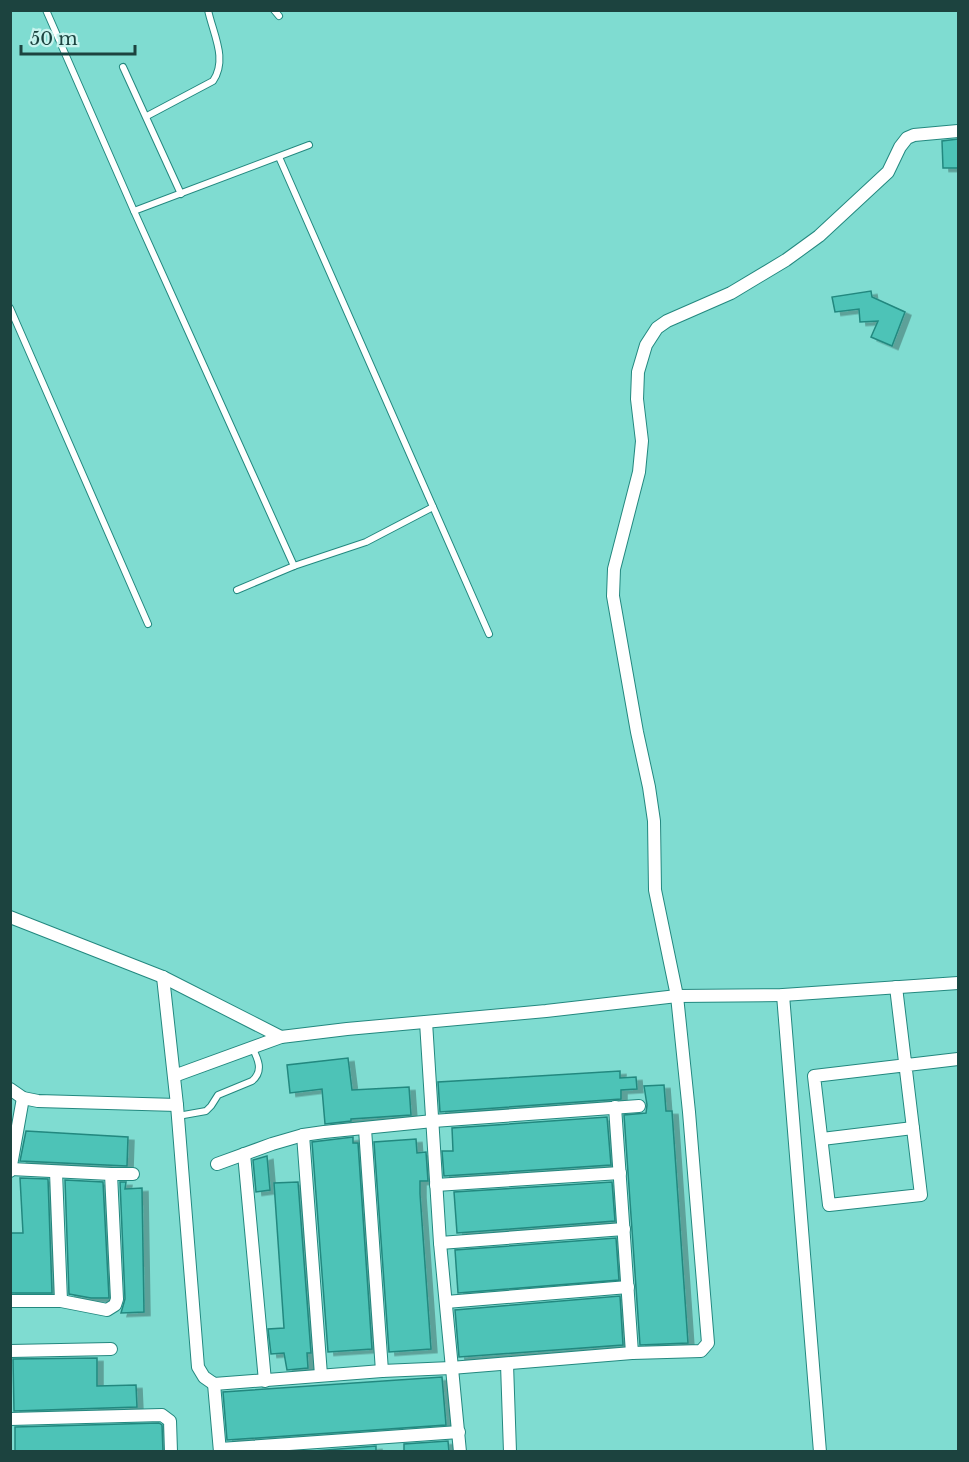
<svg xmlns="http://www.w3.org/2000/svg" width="969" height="1462" font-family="'Libre Baskerville',serif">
<defs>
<filter id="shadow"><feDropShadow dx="6" dy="3.5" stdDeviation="0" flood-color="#0004"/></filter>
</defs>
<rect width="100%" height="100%" fill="#7fdcd1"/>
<g fill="#4dc3b7" stroke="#22887f" stroke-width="1.5" filter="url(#shadow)">
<path d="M958 139V168H943L942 141Z"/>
<path d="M871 291 872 297 905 312 892 346 871 337 878 321 860 322 859 309 835 312 832 297Z"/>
<path d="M348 1058 352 1090 409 1087 411 1115 351 1119V1121L325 1124 322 1089 290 1093 287 1065Z"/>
<path d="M620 1071V1078L636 1077 637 1089 621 1090V1099L440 1112 438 1082Z"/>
<path d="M664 1085 666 1111H672L688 1343 640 1345 624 1115 646 1113 647 1105 644 1086Z"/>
<path d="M607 1117 611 1165 444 1176 442 1151H453L452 1128Z"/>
<path d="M26 1131 128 1137 127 1166 20 1161Z"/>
<path d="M353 1137V1143H358L372 1349 328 1352 312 1142Z"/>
<path d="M416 1139 417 1153 426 1152 428 1181H420V1194L431 1349 389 1352 374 1142Z"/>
<path d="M267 1156 270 1190 256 1192 253 1160Z"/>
<path d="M20 1178 48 1179 52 1293H10V1233H23Z"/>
<path d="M65 1180 103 1182 109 1298H91L69 1294Z"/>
<path d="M120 1182H126L125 1189 142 1188 144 1312 121 1313 125 1299Z"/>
<path d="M298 1182 311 1353H307L308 1368 287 1370 284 1353 271 1354 268 1329 284 1328 274 1183Z"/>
<path d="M612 1182 615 1221 457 1233 454 1192Z"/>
<path d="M616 1238 619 1280 458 1293 455 1250Z"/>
<path d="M620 1296 623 1345 459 1357 455 1310Z"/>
<path d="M97 1358V1386L136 1385 137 1407 14 1411 13 1359Z"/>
<path d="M442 1377 446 1425 227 1440 223 1392Z"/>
<path d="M159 1423 162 1425 163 1452H15V1427Z"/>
<path d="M448 1441 449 1452H404V1444Z"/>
<path d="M376 1446V1452H301Z"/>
</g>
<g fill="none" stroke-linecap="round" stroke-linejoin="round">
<g stroke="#23887f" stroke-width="8">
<g id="service">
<path d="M46 10 134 211 294 566"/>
<path d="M274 10 279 16"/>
<path d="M123 67 181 194"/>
<path d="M147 116 213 81C228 59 213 34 208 10"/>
<path d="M279 157 489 634"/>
<path d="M134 211 309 145"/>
<path d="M10 308 148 624"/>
<path d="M237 590 294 566 366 542 433 507"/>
<path d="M178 1116 206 1111 211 1106 218 1095 252 1081C264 1071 258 1059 252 1047"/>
</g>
</g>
<g stroke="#23887f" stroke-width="14">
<g id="minor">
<path d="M10 917 163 977 281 1037"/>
<path d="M163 977 177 1105 198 1367 204 1377 214 1384 382 1371 451 1368 632 1353 701 1351 708 1343 689 1112 677 996 655 890 654 821 649 787 637 732 613 596 614 569 639 472 642 441 637 399 638 372 646 345 657 328 667 321 731 293 786 260 819 236 888 172 900 147 907 138 914 135 958 131"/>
<path d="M896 987 921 1195 829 1205 814 1076 958 1059"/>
<path d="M783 995 820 1452"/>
<path d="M426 1022 440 1243 460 1452"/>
<path d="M174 1076 281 1037 347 1029 546 1011 677 996 783 995 958 983"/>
<path d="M10 1089 23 1098 38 1101 177 1105"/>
<path d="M615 1107 632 1353"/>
<path d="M365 1129 382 1371"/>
<path d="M303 1135 321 1375"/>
<path d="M822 1139 913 1128"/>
<path d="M244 1154 265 1381"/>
<path d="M217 1164 272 1144 303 1135 324 1132 433 1121 639 1106"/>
<path d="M10 1171 23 1098"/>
<path d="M56 1172 61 1301"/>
<path d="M111 1174H133"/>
<path d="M436 1185 620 1173"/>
<path d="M440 1243 624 1229"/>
<path d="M10 1301H61L107 1310 115 1305 117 1299 111 1174 11 1169"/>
<path d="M446 1302 628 1287"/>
<path d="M10 1351 111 1349"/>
<path d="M507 1364 510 1452"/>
<path d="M214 1384 220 1452"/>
<path d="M10 1419 162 1415 170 1421 171 1452"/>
<path d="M220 1449 459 1432"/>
</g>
</g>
<use href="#service" stroke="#fff" stroke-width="6"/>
<use href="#minor" stroke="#fff" stroke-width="12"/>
</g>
<rect width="969" height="1462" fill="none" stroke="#1c433f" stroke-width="24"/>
<path d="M21 45v9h114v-9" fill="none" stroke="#1c433f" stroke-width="3"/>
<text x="30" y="45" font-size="18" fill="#1c433f" stroke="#c8f4ee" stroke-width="4.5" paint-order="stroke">50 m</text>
</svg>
